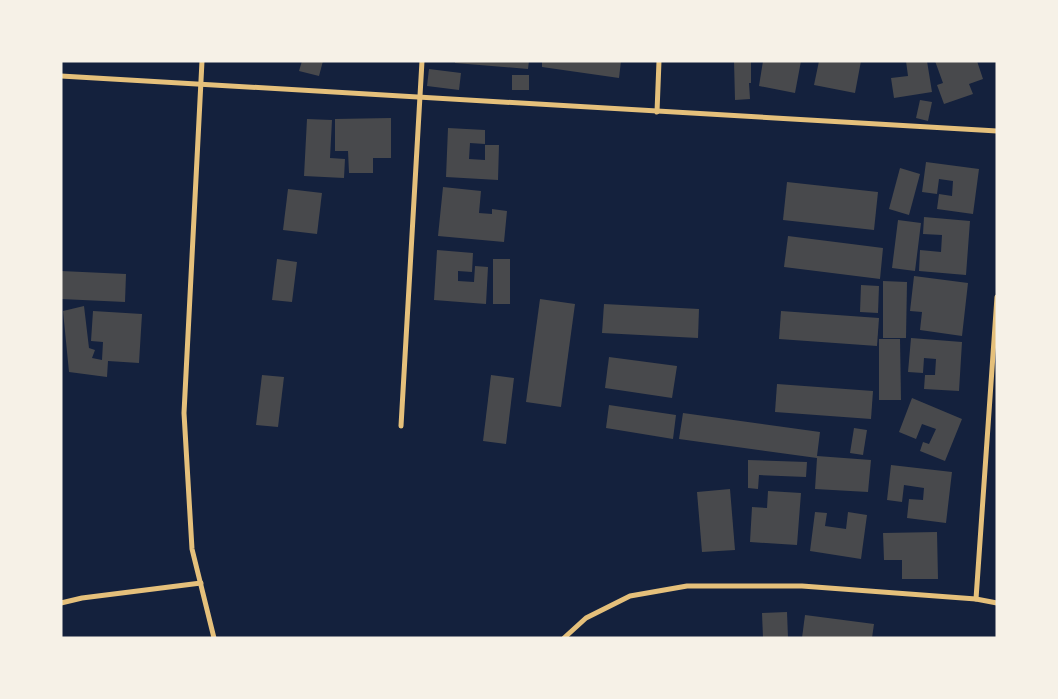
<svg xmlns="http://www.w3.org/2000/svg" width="1058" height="699" font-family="'IBM Plex Sans',sans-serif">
<rect width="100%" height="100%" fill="#14213d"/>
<g fill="#48494c">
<path d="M302 61H323L319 76 299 71Z"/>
<path d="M455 61H529L528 69 455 63Z"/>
<path d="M542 61H621L619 78 542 67Z"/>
<path d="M734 61H751V83H749L750 99 735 100Z"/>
<path d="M763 61H801L795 93 759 86Z"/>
<path d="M819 61H861L855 93 814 85Z"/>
<path d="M906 61H927L932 92 894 98 891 78 908 76Z"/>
<path d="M935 61H977L983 79 969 84 973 94 944 104 937 85 943 83Z"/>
<path d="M429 69 461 73 459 90 427 86Z"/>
<rect x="512" y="75" width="17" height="15"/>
<path d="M920 100 932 102 928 121 916 118Z"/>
<path d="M391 118V158H373V173H349L348 151H335V119Z"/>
<path d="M307 119 332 120 330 158 345 159 344 178 304 176Z"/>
<path d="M448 128 485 130V144L470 143 469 159 485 160V145H499L498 180 446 177Z"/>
<path d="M926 162 979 169 973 214 937 209 939 194 952 196 953 181 939 179 937 194 922 192Z"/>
<path d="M900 168 920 174 909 215 889 209Z"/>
<path d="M787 182 878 192 874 230 783 220Z"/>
<path d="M443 187 481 191 479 213 492 214V209L507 211 504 242 438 236Z"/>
<path d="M288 189 322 193 317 234 283 230Z"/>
<path d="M924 217 970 221 966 275 919 271 920 250 941 252 942 235 923 234Z"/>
<path d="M898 220 921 223 915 271 892 268Z"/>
<path d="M788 236 883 248 880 279 784 267Z"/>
<path d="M437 250 473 253 472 272 458 271V281L474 282 475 266 488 267 486 304 434 300Z"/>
<path d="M277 259 297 262 292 302 272 300Z"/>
<rect x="493" y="259" width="17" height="45"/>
<path d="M61 271 126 274 125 302 61 299Z"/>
<path d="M914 276 968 283 962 336 920 330 922 312 910 311Z"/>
<path d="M883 281 907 282 906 338H883Z"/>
<path d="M861 285 879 286 878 313 860 312Z"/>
<path d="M540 299 575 304 561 407 526 402Z"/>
<path d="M604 304 699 309 698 338 602 333Z"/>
<path d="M84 306 89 348 95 350 92 358 102 360 103 342 91 341 93 311 142 314 139 363 108 361 107 377 69 372 63 311Z"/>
<path d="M781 311 879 318 877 346 779 339Z"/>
<path d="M911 338 962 342 959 391 924 389 925 375H935L936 359 924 358 923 373 908 372Z"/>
<path d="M879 339H900L901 400H879Z"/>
<path d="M609 357 677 366 672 398 605 388Z"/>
<path d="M262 375 284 377 278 427 256 425Z"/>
<path d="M491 375 514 378 506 444 483 441Z"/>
<path d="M777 384 873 391 871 419 775 412Z"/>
<path d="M912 398 962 419 945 461 920 451 923 442 929 444 936 429 922 424 916 439 899 432Z"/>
<path d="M609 405 676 415 673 439 606 428Z"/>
<path d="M683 413 820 432 817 456 871 460 868 492 815 489 817 458 679 439Z"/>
<path d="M854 428 867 430 863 455 850 453Z"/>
<path d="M748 460 807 462 806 477 759 475 758 489 748 488Z"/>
<path d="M891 465 952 472 946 523 907 518 909 499 923 500 924 488 904 485 902 502 887 500Z"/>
<path d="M730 489 735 550 702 552 697 492Z"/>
<path d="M768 491 801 493 797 545 750 542 752 507 767 508Z"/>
<path d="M815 512 827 513 825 526 846 529 848 512 867 515 861 559 810 551Z"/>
<path d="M937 532 938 579H902V560H884L883 533Z"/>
<path d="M787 612 788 638H763L762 613Z"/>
<path d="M805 615 874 624 872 638H802Z"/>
</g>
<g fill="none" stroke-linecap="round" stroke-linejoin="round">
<g stroke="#e5c07b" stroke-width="5">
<path d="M202 61 184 413 192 549 214 638"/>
<path d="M61 76 997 131"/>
<path d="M657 112 659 61"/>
<path d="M401 426 422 61"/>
<path d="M976 599 997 297"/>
<path d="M61 603 82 598 201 583"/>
<path d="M564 638 586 618 630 596 687 586H802L976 599 997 603"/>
</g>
</g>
<rect width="1058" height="699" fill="none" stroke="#f6f1e7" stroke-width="125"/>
</svg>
